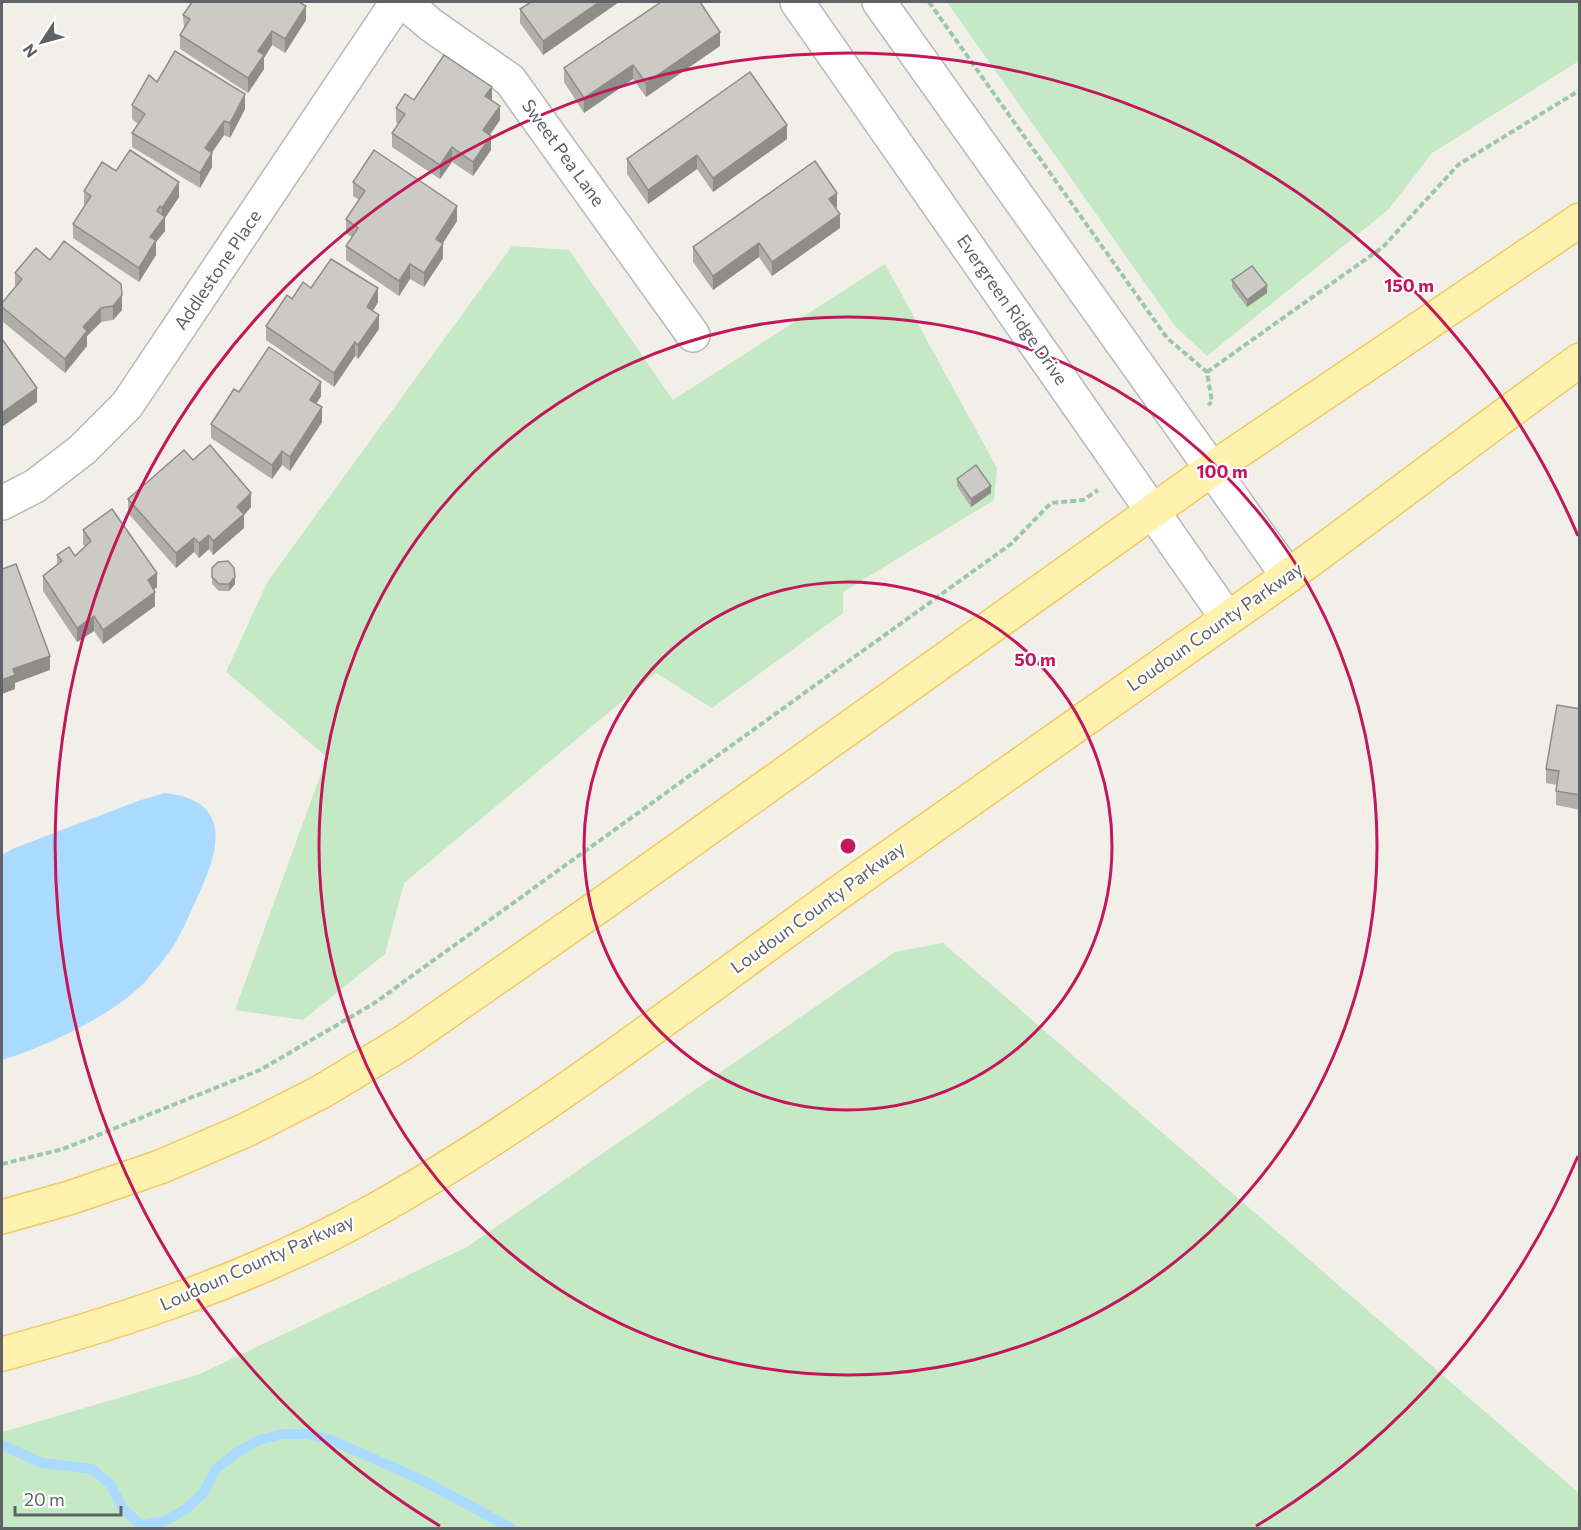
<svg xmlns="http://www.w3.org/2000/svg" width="1581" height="1530" font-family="Commissioner,sans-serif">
<rect width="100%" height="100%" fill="#f1efe8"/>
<g fill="#c5e8c5">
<path d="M947 2H1579V61L1432 153 1389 209 1207 356 1175 326Z"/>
<path d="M512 246 569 250 673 400 885 264 997 468 994 500 843 592V613L712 708 656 673 404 883 385 954 303 1020 235 1010 327 757 226 672 268 581Z"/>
<path d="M943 943 1579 1493V1528H2L3 1432 200 1374 467 1247 895 952Z"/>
</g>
<path fill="#aadaff" d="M165 793C234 801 219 850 198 896 191 910 186 924 178 938 171 952 153 973 142 985 109 1017 45 1047 2 1060V855L12 849 138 801Z"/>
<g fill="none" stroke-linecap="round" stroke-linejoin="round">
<path stroke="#aadaff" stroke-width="10" d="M2 1445 42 1463 92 1469 111 1485 122 1508 141 1525 165 1521 186 1509 204 1492 216 1469 236 1453 259 1440 283 1434H307L331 1440 422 1480 511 1528"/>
<g stroke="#b5b8bc" stroke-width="36">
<g id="minor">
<path d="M404 2 431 25 510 80 693 335"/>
<path d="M2 503 35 486 82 450 127 405 397 2"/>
</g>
</g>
<g stroke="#b5b8bc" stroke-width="36">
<g id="tertiary">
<path d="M797 2 1227 618"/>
<path d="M879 2 1288 576"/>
</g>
</g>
<g stroke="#f2c960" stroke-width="36">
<g id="primary">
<path d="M2 1217 69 1198 160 1167 244 1131 319 1093 404 1042 602 904 1212 469 1580 220"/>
<path d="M2 1354C129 1320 255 1277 370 1213 546 1115 704 988 868 872 1006 774 1146 677 1284 579 1383 507 1480 432 1580 360"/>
</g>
</g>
<g stroke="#9cc7a9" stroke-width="4" stroke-dasharray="6 3" stroke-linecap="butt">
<path d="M929 2 1167 338 1207 372 1212 402 1208 405"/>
<path d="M1207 372 1383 247 1458 165 1580 90"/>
<path d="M2 1164 63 1149 260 1070 373 1004 1011 544 1051 503 1083 500 1098 490"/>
</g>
<use href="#minor" stroke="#fff" stroke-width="33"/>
<use href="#tertiary" stroke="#fff" stroke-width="33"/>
<use href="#primary" stroke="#fff2af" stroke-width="33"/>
</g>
<g fill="#afaea9">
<path d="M619 2 543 55 520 23V9Z"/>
<path d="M183 15 306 20 285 53 272 45 264 58V69L248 93 180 49V35L184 29Z"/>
<path d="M720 46 646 97 633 79 584 113 564 82V68Z"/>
<path d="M157 82 245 109 230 138 224 135 212 153V167L200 188 132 147V133L138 124 132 119V105Z"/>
<path d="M414 100H492L500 120 489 135 491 150 473 176 452 162 440 179 392 147V133L398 124 396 122V108Z"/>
<path d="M787 139 713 192 697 169 648 204 627 174V159Z"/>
<path d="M116 171 179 197 165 218V231L156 242V255L139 282 73 238V224L85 205H84V191Z"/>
<path d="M353 182 457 221 442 244 443 258 424 287 410 279 399 296 346 260V246L352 237 346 233V219L359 200 353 196Z"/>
<path d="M837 207 835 208 840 228 772 276 759 257 713 290 693 262V247Z"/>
<path d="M50 260 122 310 113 320 101 322 87 336V346L65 373 2 321V303L15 287V273Z"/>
<path d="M1232 280 1267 293 1247 307 1232 287Z"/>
<path d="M311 288 378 302 373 311 379 329 358 359 355 356 334 387 266 340V326Z"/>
<path d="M2 339 37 402 3 426 2 424Z"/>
<path d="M239 392 321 396 316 404 322 422 290 471 282 465 272 479 211 438V424Z"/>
<path d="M193 460 251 507 244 515V528L213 555 209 549 199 558 194 552 176 568 128 513V499Z"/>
<path d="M957 479 991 493 971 507 957 486Z"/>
<path d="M83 530 157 587 154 590 155 606 103 644 94 631 77 642 43 591V576L57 565V555L75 556 85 547 83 544Z"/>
<path d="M212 568 235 584 229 591H219L212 584Z"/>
<path d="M1580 709V810L1556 805V791L1557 785 1546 783V769Z"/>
</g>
<g fill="#8f8d8a">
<path d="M599 2H619L543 55V41Z"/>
<path d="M306 6V20L285 53V39Z"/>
<path d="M272 31V45L264 58V69L248 93V78L258 51Z"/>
<path d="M720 32V46L646 97V83Z"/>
<path d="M633 65V79L584 113V98Z"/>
<path d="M492 87V101L485 96Z"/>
<path d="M245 94V109L230 138V123Z"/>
<path d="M500 106V120L483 145V130Z"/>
<path d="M224 121V135L205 162V148Z"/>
<path d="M787 125V139L713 192V178Z"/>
<path d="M491 136V150L473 176V162Z"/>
<path d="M452 147V162L440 179V165Z"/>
<path d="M212 153V167L200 188V173Z"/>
<path d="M697 155V169L648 204V190Z"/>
<path d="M179 182V197L165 218V231L156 242V255L139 282V268L150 237 162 220V208Z"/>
<path d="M837 193V207L829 213V199Z"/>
<path d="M457 206V221L436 254V239Z"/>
<path d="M840 214V228L772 276V262Z"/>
<path d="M759 243V257L713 290V276Z"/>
<path d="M443 244V258L424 287V273Z"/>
<path d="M410 264V279L399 296V281Z"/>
<path d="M1267 285V293L1247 307V300Z"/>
<path d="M378 288V302L367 321V307Z"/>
<path d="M122 295V310L113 320V306Z"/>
<path d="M101 308V322L87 336V346L65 373V359L83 327Z"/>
<path d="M379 315V329L358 359V345Z"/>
<path d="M355 342V356L334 387V373Z"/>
<path d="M321 382V396L310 414V400Z"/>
<path d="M37 388V402L3 426V412Z"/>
<path d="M322 407V422L290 471V457Z"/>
<path d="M282 451V465L272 479V465Z"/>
<path d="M991 486V493L971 507V499Z"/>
<path d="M251 493V507L244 515V528L213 555V541L237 507Z"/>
<path d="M209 535V549L199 558V543Z"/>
<path d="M194 538V552L176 568V553Z"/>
<path d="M157 573V587L148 594V580Z"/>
<path d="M235 577V584L229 591V584Z"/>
<path d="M155 592V606L103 644V630Z"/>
<path d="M94 616V631L77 642V628Z"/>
<path d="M50 656V670L15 683V689L2 694V680L13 669Z"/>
</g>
<g fill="#cccac5" stroke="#8f8d8a" stroke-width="1.5">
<path d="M192 2H299L306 6 285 39 272 31 258 51 264 55 248 78 180 35 190 19 183 15Z"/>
<path d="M531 2H599L543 41 520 9Z"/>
<path d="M661 2H700L720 32 646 83 633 65 584 98 564 68Z"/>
<path d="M175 51 245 94 230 123 224 121 205 148 212 153 200 173 132 133 145 114 132 105 149 75 157 82Z"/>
<path d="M444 55 492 87 485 96 500 106 483 130 491 136 473 162 452 147 440 165 392 133 405 114 396 108 405 94 414 100Z"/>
<path d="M750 72 787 125 713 178 697 155 648 190 627 159Z"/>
<path d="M130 150 179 182 162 208 160 206 157 211 165 217 150 237 156 240 139 268 73 224 91 196 84 191 102 162 116 171Z"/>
<path d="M374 150 457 206 436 239 443 244 424 273 410 264 399 281 346 246 358 228 346 219 365 191 353 182Z"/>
<path d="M815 161 837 193 829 199 840 214 772 262 759 243 713 276 693 247Z"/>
<path d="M64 241 121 284 122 295 113 306 101 308 83 327 87 331 65 359 2 307V303L22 279 15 273 36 248 50 260Z"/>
<path d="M331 259 378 288 367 307 379 315 358 345 355 342 334 373 266 326 287 295 292 299 303 282 311 288Z"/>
<path d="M1252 266 1267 285 1247 300 1232 280Z"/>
<path d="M2 339 37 388 3 412 2 410Z"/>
<path d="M269 347 321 382 310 400 322 407 290 457 282 451 272 465 211 424 234 389 239 392Z"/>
<path d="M210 445 251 493 237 507 244 514 213 541 209 535 199 543 194 538 176 553 128 499 184 450 193 460Z"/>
<path d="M976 465 991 486 971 499 957 479Z"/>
<path d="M112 509 157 573 148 580 155 592 103 630 94 616 77 628 43 576 62 561 57 555 69 547 75 556 91 541 83 530Z"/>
<path d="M228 561 234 568 235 577 229 584H219L212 577V568L218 562Z"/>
<path d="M16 564 50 656 13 669 15 675 2 680V569Z"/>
<path d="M1557 705 1580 709V795L1556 791 1559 771 1546 769Z"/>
</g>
<g fill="none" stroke="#c2185b" stroke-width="3">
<circle cx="848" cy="846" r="264"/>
<circle cx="848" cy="846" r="529"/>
<path d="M1578 1156A793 793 0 0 1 1256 1526M440 1526A793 793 0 1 1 1578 536"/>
</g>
<g text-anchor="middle" stroke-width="4.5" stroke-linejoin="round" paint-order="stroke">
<g font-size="18" fill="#5f6368" stroke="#fff">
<text transform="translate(563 153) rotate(54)" y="6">Sweet Pea Lane</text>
<text transform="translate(218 270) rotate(-56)" y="6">Addlestone Place</text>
<text transform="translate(1012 310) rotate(55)" y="6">Evergreen Ridge Drive</text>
<text transform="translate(1215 627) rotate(-35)" y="6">Loudoun County Parkway</text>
<text transform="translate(818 908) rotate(-36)" y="6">Loudoun County Parkway</text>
<text transform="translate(257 1263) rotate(-24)" y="6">Loudoun County Parkway</text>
</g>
</g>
<circle cx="848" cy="846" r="9" fill="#c2185b" stroke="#fff" stroke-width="3"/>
<g font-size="18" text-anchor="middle" font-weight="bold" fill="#c2185b" stroke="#fff" stroke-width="4.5" stroke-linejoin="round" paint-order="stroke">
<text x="1409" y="292">150 m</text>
<text x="1222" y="478">100 m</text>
<text x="1035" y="666">50 m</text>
</g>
<rect width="1581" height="1530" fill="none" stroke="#5f6368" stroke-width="6"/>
<g transform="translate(42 42) rotate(234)" stroke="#ffffff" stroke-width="4.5" paint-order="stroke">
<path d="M0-4.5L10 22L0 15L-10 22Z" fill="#5f6368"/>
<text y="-9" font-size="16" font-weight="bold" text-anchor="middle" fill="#5f6368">N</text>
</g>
<path d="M15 1506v9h106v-9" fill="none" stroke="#5f6368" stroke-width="3"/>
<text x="24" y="1506" font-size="18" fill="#5f6368" stroke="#ffffff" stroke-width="4.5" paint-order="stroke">20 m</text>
</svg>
